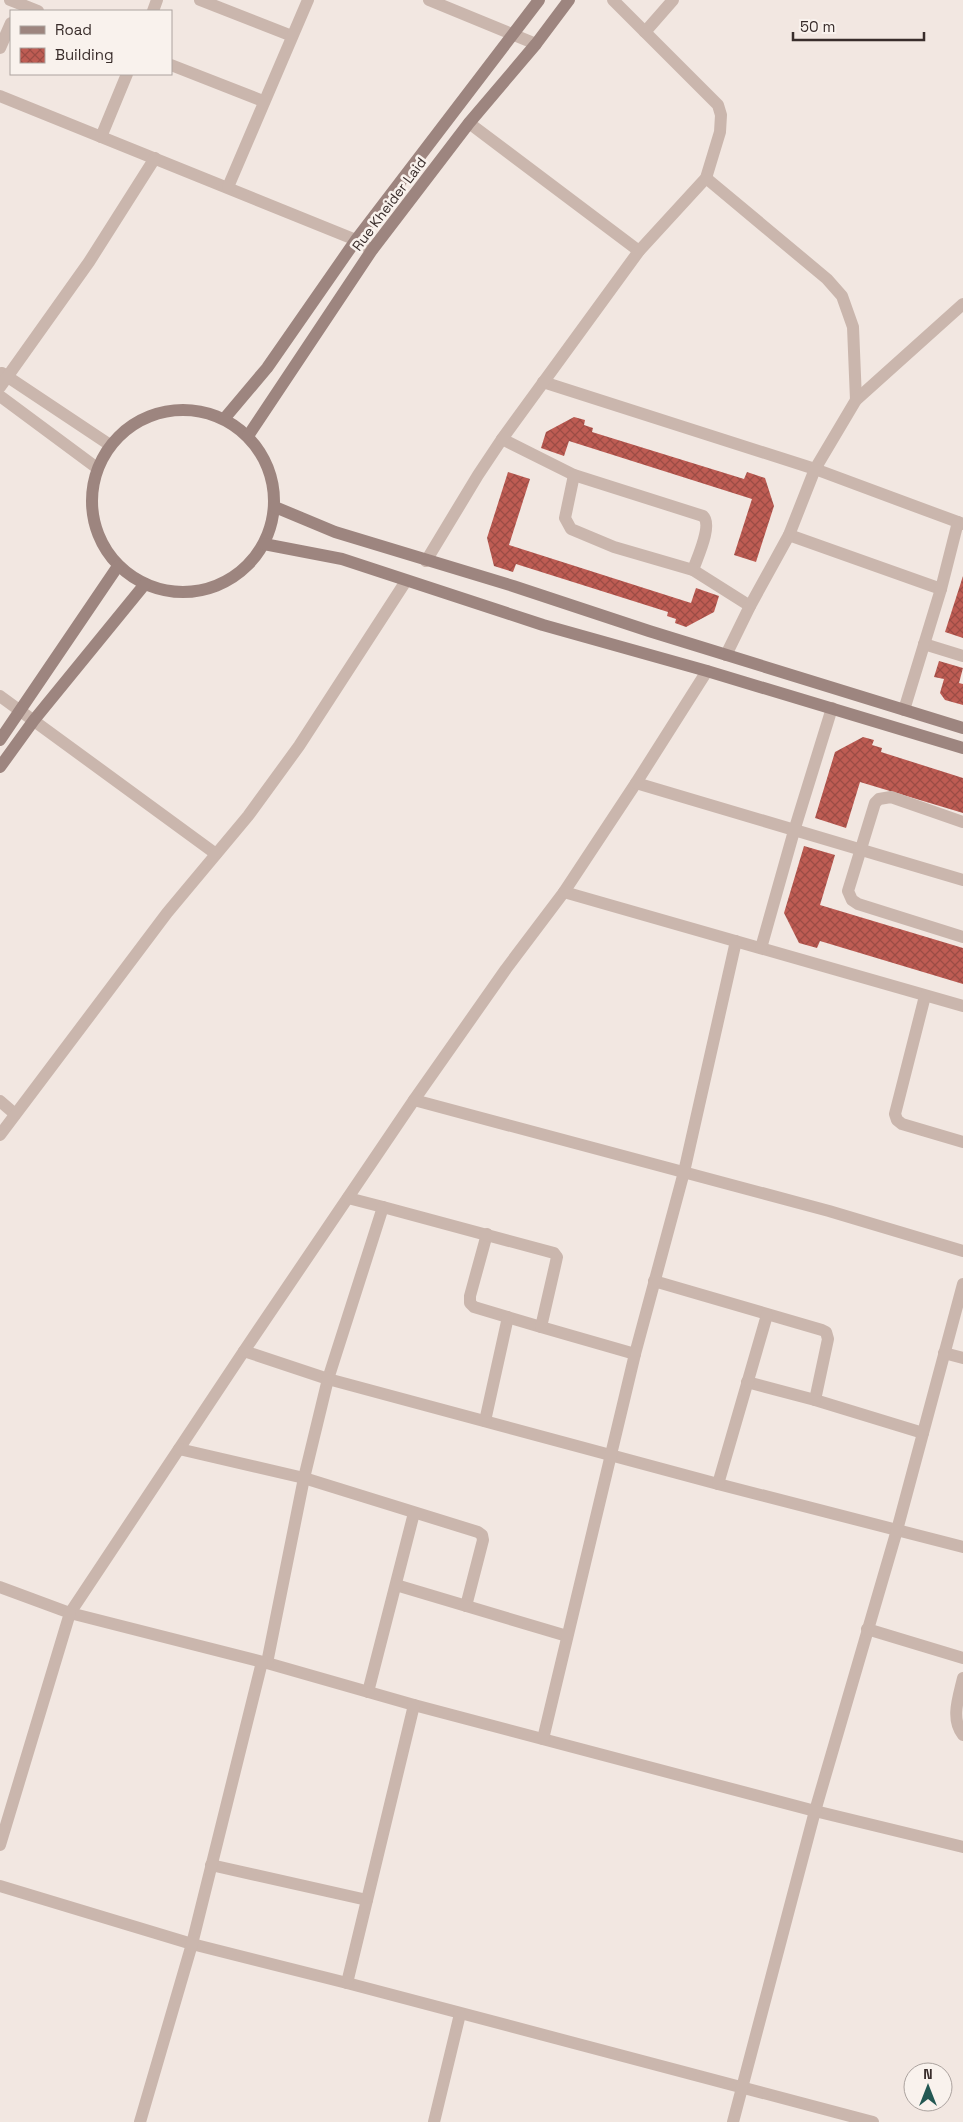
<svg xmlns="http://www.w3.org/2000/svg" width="963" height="2122" font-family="'Space Grotesk',sans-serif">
<defs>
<pattern id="building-cross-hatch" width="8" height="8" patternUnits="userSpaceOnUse" patternTransform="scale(1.25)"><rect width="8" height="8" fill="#be5c53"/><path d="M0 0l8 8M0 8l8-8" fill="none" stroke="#9b4c45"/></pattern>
</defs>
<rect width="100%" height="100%" fill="#f2e7e1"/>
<g fill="url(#building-cross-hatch)">
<path d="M574 417 585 420 584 425 593 428 592 432 744 479 747 472 765 478 774 506 756 562 734 555 752 499 569 441 564 456 541 448 546 432Z"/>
<path d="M508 472 530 479 509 545 691 603 696 588 719 596 714 612 686 627 675 623 676 619 667 616 668 612 516 564 513 572 494 566 487 538Z"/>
<path d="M963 576V638L945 632Z"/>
<path d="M939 661 963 668 959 683 963 684V705L945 700 940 693 944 679 934 677Z"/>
<path d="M863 737 874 740 872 745 882 748 881 752 963 778V813L860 782 846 828 815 818 835 752Z"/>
<path d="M804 846 835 855 820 905 963 948V984L820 941 817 948 799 943 784 913Z"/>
</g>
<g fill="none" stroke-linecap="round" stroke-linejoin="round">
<g stroke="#cab6ad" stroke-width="12">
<path d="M10 0 38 11"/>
<path d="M200 0 292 36"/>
<path d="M429 0 536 44"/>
<path d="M153 11 157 0"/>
<path d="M645 32 673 0"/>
<path d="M0 48 11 23"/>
<path d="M171 65 263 101"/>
<path d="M0 96 356 240 372 250"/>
<path d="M469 123 639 251"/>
<path d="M101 137 127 74"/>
<path d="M706 178 827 279 842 296 853 327 856 400"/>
<path d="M228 187 308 0"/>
<path d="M2 373 110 445"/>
<path d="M543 382 815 469 963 524"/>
<path d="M0 387 89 262 155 158"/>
<path d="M0 396 97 468"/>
<path d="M502 439 574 475 703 516C713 525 697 558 693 570"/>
<path d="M574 475 565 518 571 529 614 547 693 570 750 606"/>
<path d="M789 535 941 589"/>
<path d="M426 561 478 475 502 439 639 251 706 178 720 132 721 115 718 105 613 0"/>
<path d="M924 644 963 656"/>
<path d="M726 655 750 606 789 535 815 469 856 400 963 304"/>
<path d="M707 671 636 783 564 892 506 969 414 1100 244 1351 70 1613 267 1663 414 1705 815 1811 963 1847"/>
<path d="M0 696 216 854"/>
<path d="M904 710 941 589 958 522"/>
<path d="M636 783 963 880"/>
<path d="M963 822 891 797 879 799 875 803 848 891 852 900 858 904 963 937"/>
<path d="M564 892 963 1006"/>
<path d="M761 948 794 831 832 708"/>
<path d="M925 996 895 1114 897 1120 902 1124 963 1142"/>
<path d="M414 1100 829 1211 963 1251"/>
<path d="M0 1101 15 1114"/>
<path d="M0 1135 167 913 248 816 299 746 406 581"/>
<path d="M348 1198 383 1207"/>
<path d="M487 1234 470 1296V1303L474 1307 541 1327"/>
<path d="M654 1281 822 1330 826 1332 828 1339 815 1400 923 1433"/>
<path d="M244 1351 328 1379 718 1484 963 1547"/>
<path d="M944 1353 963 1358"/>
<path d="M747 1382 815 1400"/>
<path d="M485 1421 508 1317"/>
<path d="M179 1449 304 1478 478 1532 482 1535 483 1540 466 1606"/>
<path d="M718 1484 767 1315"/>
<path d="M396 1585 567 1636"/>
<path d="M0 1587 70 1613 0 1845"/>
<path d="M867 1629 963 1658"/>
<path d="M267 1663 304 1478 328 1379 383 1207 554 1253 557 1257 555 1266 541 1327 635 1354"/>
<path d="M963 1678C959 1696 950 1719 963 1735"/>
<path d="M368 1692 414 1513"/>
<path d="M543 1739 635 1354 684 1172 736 941"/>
<path d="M211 1865 367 1900"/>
<path d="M0 1886 192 1944 347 1983 873 2122"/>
<path d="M347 1983 414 1705"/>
<path d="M140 2122 192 1944 262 1662"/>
<path d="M434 2122 460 2014"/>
<path d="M733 2122 815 1811 897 1530 963 1284"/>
</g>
<g stroke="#9d857f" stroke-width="12">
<circle cx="183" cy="501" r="91"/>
<path d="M224 419 267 368 356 240 539 0"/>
<path d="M248 436 372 250 469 123 536 44 569 0"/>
<path d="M275 507 335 532 513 586 649 631 963 728"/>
<path d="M264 544 342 559 543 625 707 671 963 748"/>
<path d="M0 740 118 566"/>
<path d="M0 767 34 720 145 584"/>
</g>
</g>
<g text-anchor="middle" stroke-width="5" stroke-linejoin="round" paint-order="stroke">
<g font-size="14" fill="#392d2b" stroke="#f9f2ed">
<text transform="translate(389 204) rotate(-53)" y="5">Rue Kheider Laid</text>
</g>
</g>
<rect x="10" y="10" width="162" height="65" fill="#f9f2ed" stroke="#aca39f"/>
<rect x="20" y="26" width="25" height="8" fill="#9d857f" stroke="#aca39f"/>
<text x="55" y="35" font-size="15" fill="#392d2b">Road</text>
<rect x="20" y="48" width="25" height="15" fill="url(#building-cross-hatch)" stroke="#aca39f"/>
<text x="55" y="60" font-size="15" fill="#392d2b">Building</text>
<g transform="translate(928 2087)"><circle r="24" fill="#f9f2ed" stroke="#aca39f"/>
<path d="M0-4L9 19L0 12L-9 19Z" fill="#235853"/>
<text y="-8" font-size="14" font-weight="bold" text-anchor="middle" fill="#392d2b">N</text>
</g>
<path d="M793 32v8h131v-8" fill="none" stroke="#392d2b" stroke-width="2.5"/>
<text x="800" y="32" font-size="15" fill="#392d2b" stroke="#f9f2ed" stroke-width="4" paint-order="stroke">50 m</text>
</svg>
